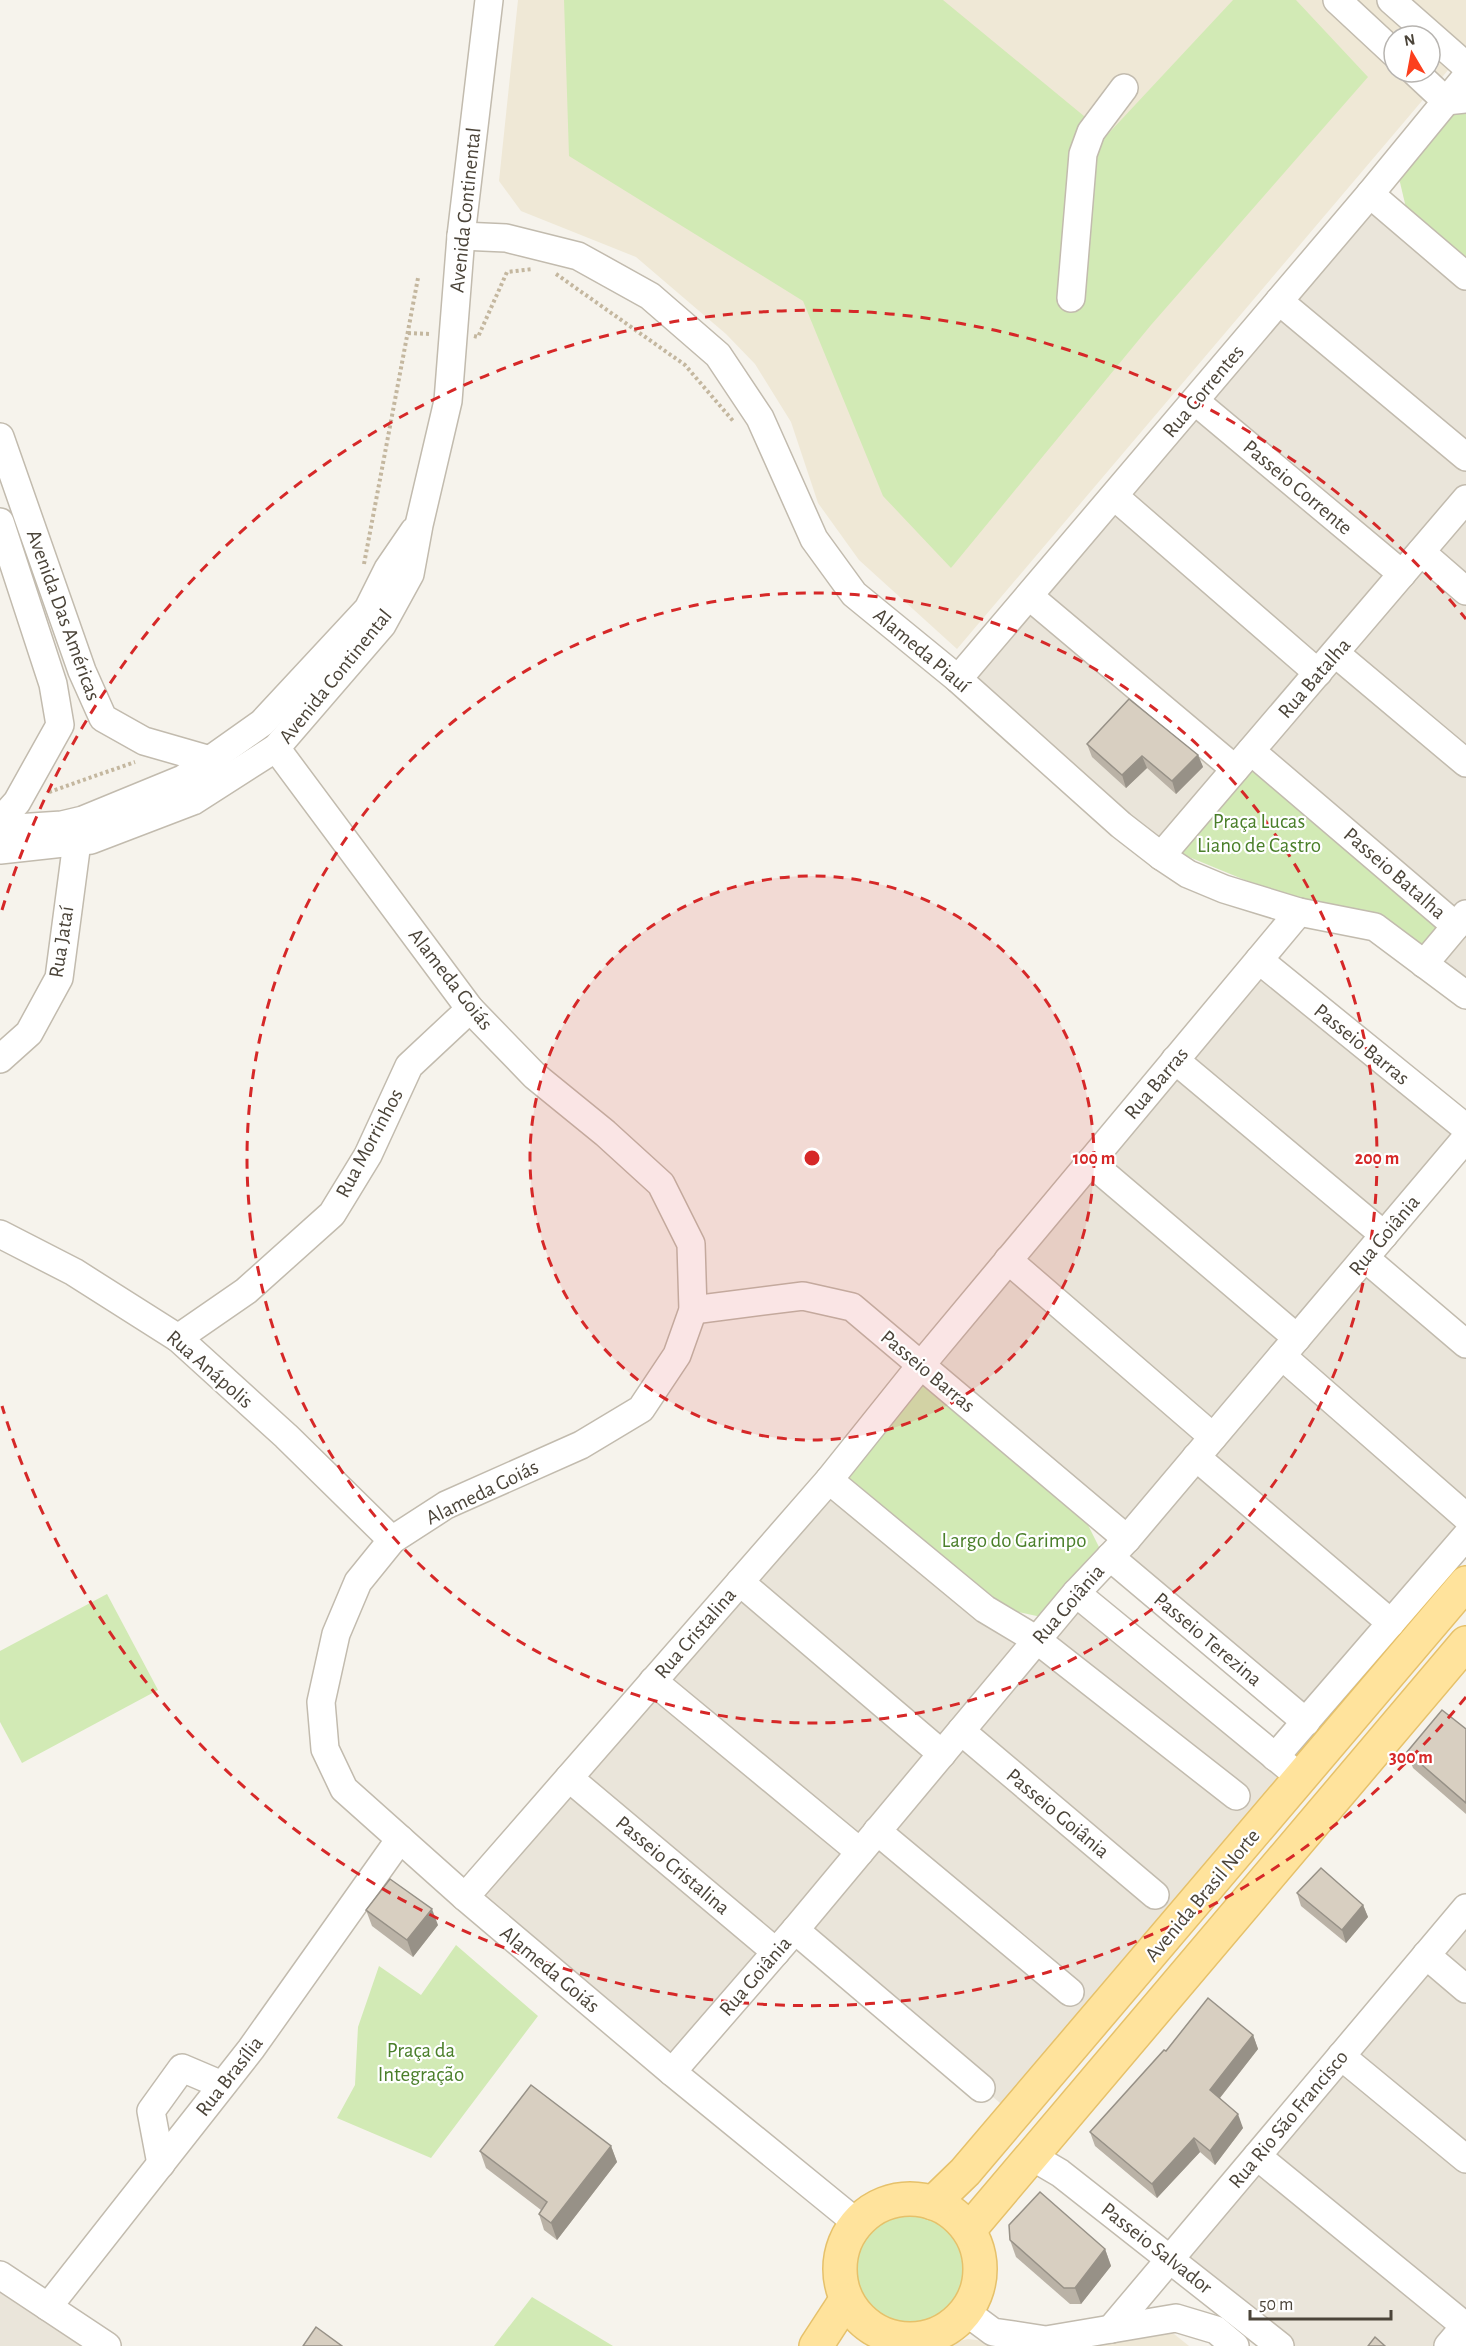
<svg xmlns="http://www.w3.org/2000/svg" width="1466" height="2346" font-family="'Alegreya Sans',sans-serif">
<rect width="100%" height="100%" fill="#f6f3ec"/>
<g fill="#eae5da">
<path d="M1370 199 1466 279V495L1161 854 963 678Z"/>
<path d="M1466 503V913L1456 925 1254 751Z"/>
<path d="M1466 917V992L1428 962Z"/>
<path d="M1259 963 1466 1131 1127 1534 923 1365Z"/>
<path d="M1365 1259 1466 1346V1532L1306 1720 1113 1557Z"/>
<path d="M829 1481 1034 1642 672 2068 467 1897Z"/>
<path d="M1076 1595 1300 1779 1013 2114 797 1930Z"/>
<path d="M1466 1911V2322L1446 2346H1283L1174 2258Z"/>
<path d="M0 2279 102 2346H0Z"/>
</g>
<g fill="#efe8d6" fill-rule="evenodd">
<path d="M518 0H1466V49L957 649 859 560 818 503 791 422 755 364 726 334 636 257 521 211 499 181ZM1394 36H1430V72H1394Z"/>
<path d="M1169 2330 1189 2346H1071Z"/>
<path d="M968 2339 1026 2346H936Z"/>
</g>
<g fill="#d2eab5">
<path d="M564 0H943L1107 135 1233 0H1296L1368 77 1151 325 951 568 883 496 803 301 569 156Z"/>
<path d="M1450 113 1466 114V265L1407 212 1398 174Z"/>
<path d="M1254 764 1446 924 1426 948 1376 913 1276 893 1177 852Z"/>
<path d="M923 1378 1079 1507 1102 1553 1046 1618 987 1605 838 1478Z"/>
<path d="M107 1594 158 1690 22 1763 0 1722V1651Z"/>
<path d="M456 1945 538 2016 431 2158 337 2118 355 2085 358 2027 379 1966 421 1995Z"/>
<circle cx="908" cy="2269" r="57"/>
<path d="M532 2297 613 2346H494Z"/>
</g>
<g fill="none" stroke-linecap="round" stroke-linejoin="round">
<g stroke="#c2bbae" stroke-width="30">
<g id="minor">
<path d="M1337 0 1394 53"/>
<path d="M1391 0 1466 66"/>
<path d="M1415 72 1446 101 1465 99"/>
<path d="M1370 194 1466 276"/>
<path d="M461 236 506 238 578 256 650 296 718 355 760 418 814 539 854 594 958 679 1121 825 1161 856 1188 874 1224 889 1299 912 1375 927 1466 995"/>
<path d="M1071 298 1083 154 1091 132 1124 88"/>
<path d="M1279 301 1466 457"/>
<path d="M1195 401 1402 574"/>
<path d="M0 437 82 671 103 718 144 741 210 760"/>
<path d="M1114 496 1318 673"/>
<path d="M0 522 53 684 60 725 17 802 0 821"/>
<path d="M1421 552 1466 591"/>
<path d="M1029 596 1235 769"/>
<path d="M1335 653 1466 763"/>
<path d="M958 679 1370 194 1466 77"/>
<path d="M276 748 470 1009 535 1076 605 1133 661 1184 691 1244 693 1310 677 1355 641 1409 581 1445 446 1505 392 1540 358 1582 336 1634 321 1702 325 1749 344 1789 465 1897 672 2072 857 2223"/>
<path d="M1251 751 1456 926"/>
<path d="M0 829 62 825 83 820 183 779 262 723 368 609 388 569 414 531"/>
<path d="M0 850 91 840 193 801 276 748 382 625 410 574 419 525 448 401 461 236 489 0"/>
<path d="M1161 856 1466 499"/>
<path d="M1259 960 1466 1128"/>
<path d="M1424 964 1466 914"/>
<path d="M0 1059 29 1033 59 978 77 842"/>
<path d="M1175 1060 1384 1235"/>
<path d="M1090 1162 1297 1338"/>
<path d="M0 1234 74 1272 178 1338 286 1436 392 1540"/>
<path d="M1365 1258 1466 1344"/>
<path d="M1008 1260 1213 1437"/>
<path d="M693 1310 803 1296 852 1307 1127 1539"/>
<path d="M178 1338 246 1291 332 1214 368 1155 409 1066 470 1009"/>
<path d="M1282 1356 1466 1517"/>
<path d="M1196 1457 1391 1623"/>
<path d="M829 1480 985 1609 1037 1640 1236 1796"/>
<path d="M1110 1557 1306 1722"/>
<path d="M740 1582 942 1754"/>
<path d="M1076 1593 1289 1768"/>
<path d="M653 1681 860 1852"/>
<path d="M961 1731 1155 1895"/>
<path d="M1275 1757 1466 1536"/>
<path d="M569 1778 776 1952"/>
<path d="M877 1831 1070 1992"/>
<path d="M465 1897 829 1480 921 1365 1299 912"/>
<path d="M795 1930 981 2088"/>
<path d="M1426 1955 1466 1989"/>
<path d="M1341 2056 1466 2159"/>
<path d="M672 2072 795 1930 1076 1593 1127 1539 1466 1138"/>
<path d="M1031 2156 1060 2173 1280 2346"/>
<path d="M1257 2156 1465 2326"/>
<path d="M161 2164 151 2111 182 2068 222 2085"/>
<path d="M0 2275 107 2346"/>
<path d="M48 2307 251 2049 400 1839"/>
<path d="M966 2312 993 2332 1046 2340 1176 2318 1216 2330 1235 2346"/>
<path d="M1111 2329 1466 1908"/>
<path d="M1448 2346 1466 2325"/>
</g>
</g>
<g stroke="#e6c16a" stroke-width="36">
<g id="major">
<circle cx="910" cy="2269" r="70"/>
<path d="M933 2203 965 2172 1466 1583"/>
<path d="M969 2230 1466 1643"/>
<path d="M816 2346 846 2300"/>
</g>
</g>
<g stroke="#c4b79f" stroke-width="4" stroke-dasharray="3 3" stroke-linecap="butt">
<path d="M556 274 685 365 734 422"/>
<path d="M408 333 431 334"/>
<path d="M474 336 478 337 507 272 533 269"/>
<path d="M364 564 418 278"/>
<path d="M49 792 135 762"/>
</g>
<use href="#minor" stroke="#fff" stroke-width="27"/>
<use href="#major" stroke="#ffe39c" stroke-width="33"/>
</g>
<g fill="#bab2a6">
<path d="M1087 744 1198 755 1203 767 1176 794 1147 768 1126 788 1092 757Z"/>
<path d="M1466 1729V1814L1413 1768 1407 1752Z"/>
<path d="M1297 1893 1363 1905 1368 1917 1346 1943 1301 1906Z"/>
<path d="M366 1910 438 1925 413 1957 372 1926Z"/>
<path d="M1253 2035 1258 2049 1220 2098 1243 2128 1215 2165 1200 2152 1157 2198 1095 2146 1090 2132 1166 2051Z"/>
<path d="M611 2146 617 2162 557 2240 544 2230 539 2214 541 2210 486 2168 480 2151Z"/>
<path d="M1010 2240 1105 2249 1111 2266 1081 2304H1070L1016 2257Z"/>
</g>
<g fill="#979187">
<path d="M1198 755 1203 767 1176 794 1172 781Z"/>
<path d="M1142 756 1147 768 1126 788 1122 775Z"/>
<path d="M1363 1905 1368 1917 1346 1943 1342 1930Z"/>
<path d="M432 1909 438 1925 413 1957 407 1940Z"/>
<path d="M1253 2035 1258 2049 1215 2104 1210 2090Z"/>
<path d="M1238 2114 1243 2128 1215 2165 1210 2151Z"/>
<path d="M1194 2138 1200 2152 1157 2198 1152 2184Z"/>
<path d="M611 2146 617 2162 557 2240 551 2223Z"/>
<path d="M1105 2249 1111 2266 1081 2304 1075 2288Z"/>
</g>
<g fill="#d8cfc1" stroke="#979187" stroke-width="1.5">
<path d="M1129 699 1198 755 1172 781 1142 756 1122 775 1087 744Z"/>
<path d="M1442 1710 1466 1729V1803L1407 1752Z"/>
<path d="M1321 1868 1363 1905 1342 1930 1297 1893Z"/>
<path d="M390 1879 432 1909 407 1940 366 1910Z"/>
<path d="M1208 1998 1253 2035 1210 2090 1238 2114 1210 2151 1194 2138 1152 2184 1090 2132 1164 2050 1166 2051Z"/>
<path d="M531 2085 611 2146 551 2223 539 2214 547 2202 480 2151Z"/>
<path d="M1040 2192 1105 2249 1075 2288H1064L1010 2240 1009 2225Z"/>
<path d="M316 2327 342 2346H303Z"/>
<path d="M1375 2337 1385 2346H1368Z"/>
</g>
<circle cx="812" cy="1158" r="282" fill="#d62828" fill-opacity=".12"/>
<g fill="none" stroke="#d62828" stroke-width="3" stroke-dasharray="10 8">
<circle cx="812" cy="1158" r="282"/>
<circle cx="812" cy="1158" r="565"/>
<path d="M1466 1697A847 847 0 0 1 2 1406M2 910A847 847 0 0 1 1466 619"/>
</g>
<g text-anchor="middle" stroke-width="4.5" stroke-linejoin="round" paint-order="stroke">
<g font-size="21" fill="#4b4439" stroke="#fff">
<text transform="translate(465 210) rotate(-84)" y="7">Avenida Continental</text>
<text transform="translate(1203 391) rotate(-50)" y="7">Rua Correntes</text>
<text transform="translate(1298 487) rotate(40)" y="7">Passeio Corrente</text>
<text transform="translate(64 615) rotate(70)" y="7">Avenida Das Américas</text>
<text transform="translate(922 650) rotate(40)" y="7">Alameda Piauí</text>
<text transform="translate(335 676) rotate(-51)" y="7">Avenida Continental</text>
<text transform="translate(1314 678) rotate(-49)" y="7">Rua Batalha</text>
<text transform="translate(1395 873) rotate(41)" y="7">Passeio Batalha</text>
<text transform="translate(61 942) rotate(-81)" y="7">Rua Jataí</text>
<text transform="translate(451 979) rotate(52)" y="7">Alameda Goiás</text>
<text transform="translate(1362 1044) rotate(39)" y="7">Passeio Barras</text>
<text transform="translate(1156 1083) rotate(-50)" y="7">Rua Barras</text>
<text transform="translate(369 1143) rotate(-62)" y="7">Rua Morrinhos</text>
<text transform="translate(1384 1235) rotate(-50)" y="7">Rua Goiânia</text>
<text transform="translate(210 1369) rotate(41)" y="7">Rua Anápolis</text>
<text transform="translate(928 1371) rotate(40)" y="7">Passeio Barras</text>
<text transform="translate(482 1492) rotate(-26)" y="7">Alameda Goiás</text>
<text transform="translate(1068 1604) rotate(-49)" y="7">Rua Goiânia</text>
<text transform="translate(695 1633) rotate(-49)" y="7">Rua Cristalina</text>
<text transform="translate(1208 1639) rotate(40)" y="7">Passeio Terezina</text>
<text transform="translate(1058 1813) rotate(40)" y="7">Passeio Goiânia</text>
<text transform="translate(673 1865) rotate(40)" y="7">Passeio Cristalina</text>
<text transform="translate(1202 1895) rotate(-50)" y="7">Avenida Brasil Norte</text>
<text transform="translate(550 1969) rotate(40)" y="7">Alameda Goiás</text>
<text transform="translate(755 1976) rotate(-49)" y="7">Rua Goiânia</text>
<text transform="translate(229 2076) rotate(-52)" y="7">Rua Brasília</text>
<text transform="translate(1288 2119) rotate(-50)" y="7">Rua Rio São Francisco</text>
<text transform="translate(1157 2248) rotate(38)" y="7">Passeio Salvador</text>
</g>
<g font-size="21" fill="#4a7f2a" stroke="#fff">
<text x="1259" y="828">Praça Lucas<tspan x="1259" dy="24">Liano de Castro</tspan></text>
<text x="1014" y="1547">Largo do Garimpo</text>
<text x="421" y="2057">Praça da<tspan x="421" dy="24">Integração</tspan></text>
</g>
</g>
<circle cx="812" cy="1158" r="9" fill="#d62828" stroke="#fff" stroke-width="3"/>
<g font-size="18" text-anchor="middle" font-weight="bold" fill="#d62828" stroke="#fff" stroke-width="4.5" stroke-linejoin="round" paint-order="stroke">
<text x="1094" y="1164">100 m</text>
<text x="1377" y="1164">200 m</text>
<text x="1411" y="1763">300 m</text>
</g>
<g transform="translate(1412 54) rotate(350)"><circle r="28" fill="#ffffff" stroke="#b7b4b0" stroke-width="1.5"/>
<path d="M0-4.5L10 22L0 15L-10 22Z" fill="#fc3f1d"/>
<text y="-9" font-size="16" font-weight="bold" text-anchor="middle" fill="#4b4439">N</text>
</g>
<path d="M1250 2310v9h141v-9" fill="none" stroke="#4b4439" stroke-width="3"/>
<text x="1259" y="2310" font-size="18" fill="#4b4439" stroke="#ffffff" stroke-width="4.5" paint-order="stroke">50 m</text>
</svg>
